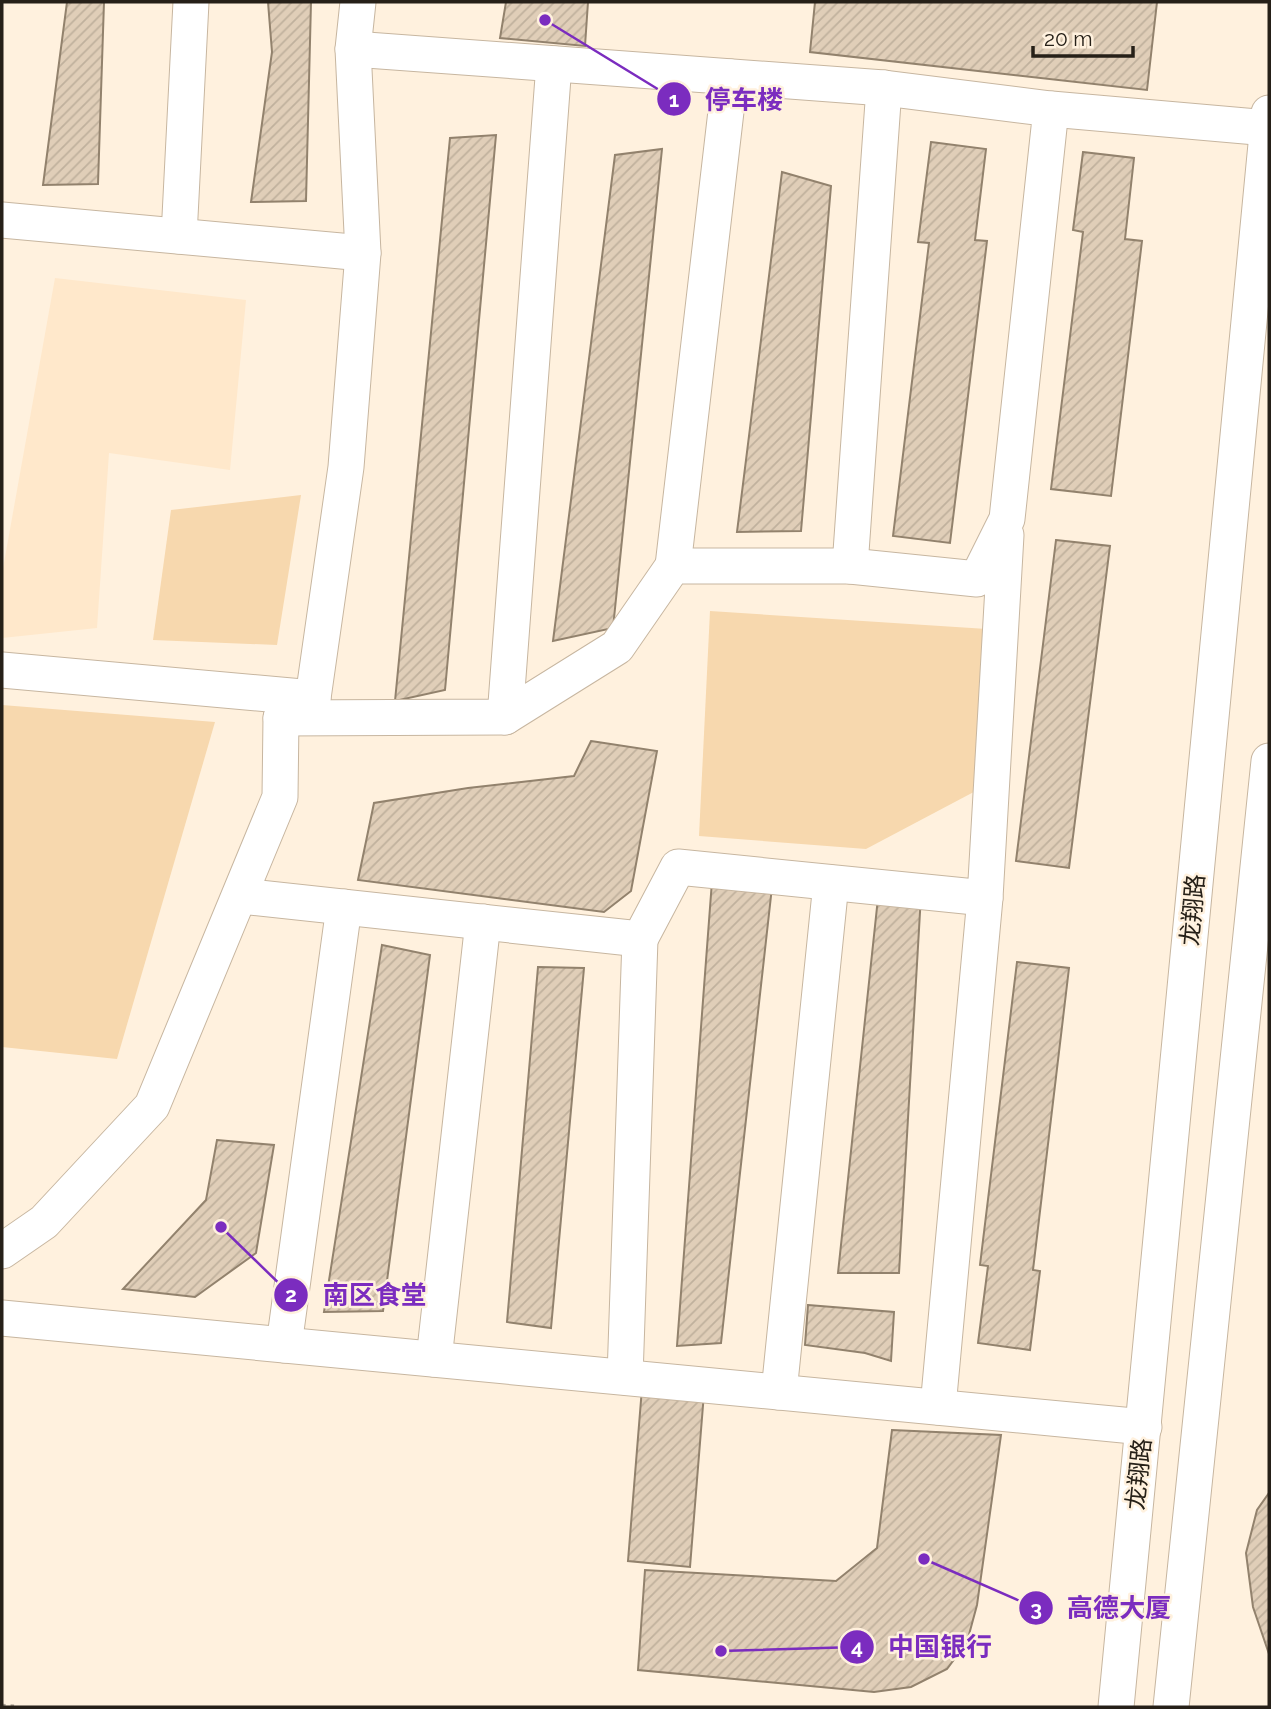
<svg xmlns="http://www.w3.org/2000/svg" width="1271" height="1709" font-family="Raleway,'Noto Sans SC',sans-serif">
<defs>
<pattern id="building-hatch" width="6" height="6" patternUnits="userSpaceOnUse" patternTransform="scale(1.75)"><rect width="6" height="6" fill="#e0ceb8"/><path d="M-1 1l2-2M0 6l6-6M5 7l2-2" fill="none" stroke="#c0b19d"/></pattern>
</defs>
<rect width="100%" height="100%" fill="#fff1de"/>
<path fill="#ffe8cb" d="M55 278 246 300 230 470 109 453 97 628 2 638V574Z"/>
<g fill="#f7d8ae">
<path d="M301 495 277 645 153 640 171 510Z"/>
<path d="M710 611 1018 631 1004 776 866 849 699 836Z"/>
<path d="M2 705 215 722 117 1059 2 1047Z"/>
</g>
<g fill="url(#building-hatch)" stroke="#92826d" stroke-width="2">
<path d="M67 2H104L98 184 43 185Z"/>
<path d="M268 2H311L306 201 251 202 272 52Z"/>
<path d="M506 2H588L585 46 500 38Z"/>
<path d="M815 2H1157L1147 90 810 52Z"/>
<path d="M496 135 445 690 395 701 450 138Z"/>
<path d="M931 142 986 149 975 240 987 241 950 543 893 536 929 243 918 242Z"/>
<path d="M662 149 613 628 553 641 615 155Z"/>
<path d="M1083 152 1134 158 1125 239 1142 241 1111 496 1051 489 1083 232 1073 230Z"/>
<path d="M782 172 831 186 801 531 737 532Z"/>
<path d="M1056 540 1110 546 1069 868 1016 861Z"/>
<path d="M591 741 657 751 631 891 604 912 358 880 374 803 468 788 574 776Z"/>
<path d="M712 881 772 887 721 1343 677 1346Z"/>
<path d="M921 895 899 1273H838L878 898Z"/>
<path d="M382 945 430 955 383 1311 324 1312Z"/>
<path d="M1017 962 1069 968 1033 1270 1040 1271 1030 1350 978 1343 988 1266 980 1265Z"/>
<path d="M538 967 584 968 551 1328 507 1322Z"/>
<path d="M217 1140 274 1145 256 1253 195 1297 123 1289 206 1200Z"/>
<path d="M808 1305 894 1312 891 1361 865 1353 805 1345Z"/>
<path d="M642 1388 704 1393 690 1567 628 1561Z"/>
<path d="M892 1430 1001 1435 977 1605 967 1642 947 1669 911 1687 874 1692 638 1670 645 1570 836 1581 877 1548Z"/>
<path d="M1269 1493V1654L1253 1607 1246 1553 1257 1510Z"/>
</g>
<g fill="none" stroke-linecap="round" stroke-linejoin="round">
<g stroke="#c7b6a0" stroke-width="37">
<g id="minor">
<path d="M1051 109 1268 128"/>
<path d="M2 220 363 253"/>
<path d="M179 236 191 2"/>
<path d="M673 566 730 77"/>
<path d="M850 566 884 88"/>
<path d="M2 670 313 698"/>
<path d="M505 717 554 64"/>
<path d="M281 718 505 717 617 647 673 566H850L977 579 1007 519 1051 109 884 88 353 49"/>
<path d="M241 896 640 939 678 867 985 898 1006 535"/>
<path d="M2 1251 44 1222 152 1106 280 797 281 718 313 698 346 467 363 253 353 49 358 2"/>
<path d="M2 1318 1144 1427"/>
<path d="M284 1345 344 907"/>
<path d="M434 1359 483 922"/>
<path d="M625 1377 640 939"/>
<path d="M779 1392 831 883"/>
<path d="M938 1407 985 898"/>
<path d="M1116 1707 1269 113"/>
<path d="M1171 1707 1269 761"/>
</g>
</g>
<path stroke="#aea394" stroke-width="4.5" stroke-dasharray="3.5 5" stroke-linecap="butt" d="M2 1706 16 1707"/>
<use href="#minor" stroke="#fff" stroke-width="35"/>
</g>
<g text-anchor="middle" stroke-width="5" stroke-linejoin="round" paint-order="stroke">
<g font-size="24" fill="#262018" stroke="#fff1de">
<text transform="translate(1193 910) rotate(-85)" y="8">龙翔路</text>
<text transform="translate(1139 1474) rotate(-84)" y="8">龙翔路</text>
</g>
</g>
<path fill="none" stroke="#7b2cbf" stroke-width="2.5" d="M545 20L674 99M221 1227L291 1295M924 1559L1036 1608M721 1651L857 1647"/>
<g fill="#7b2cbf" stroke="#fff1de" stroke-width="2.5">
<circle cx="545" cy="20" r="7"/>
<circle cx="221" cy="1227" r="7"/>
<circle cx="924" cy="1559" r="7"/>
<circle cx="721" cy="1651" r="7"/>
<circle cx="674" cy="99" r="18"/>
<circle cx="291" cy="1295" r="18"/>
<circle cx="1036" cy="1608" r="18"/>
<circle cx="857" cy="1647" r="18"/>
</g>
<g font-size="21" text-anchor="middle" font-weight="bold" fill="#fff">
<text x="674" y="107">1</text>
<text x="291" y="1302">2</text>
<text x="1036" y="1616">3</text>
<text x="857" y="1654">4</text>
</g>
<g font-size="26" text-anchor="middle" font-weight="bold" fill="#7b2cbf" stroke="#fff1de" stroke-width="5" stroke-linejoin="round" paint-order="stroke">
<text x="744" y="109">停车楼</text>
<text x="375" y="1304">南区食堂</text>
<text x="1119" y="1617">高德大厦</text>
<text x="940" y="1656">中国银行</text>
</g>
<rect width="1271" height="1709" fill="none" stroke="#262018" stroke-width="7"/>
<path d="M1033 46v10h100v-10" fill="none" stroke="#262018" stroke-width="3.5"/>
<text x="1044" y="46" font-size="21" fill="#262018" stroke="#fff1de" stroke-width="5" paint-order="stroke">20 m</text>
</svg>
